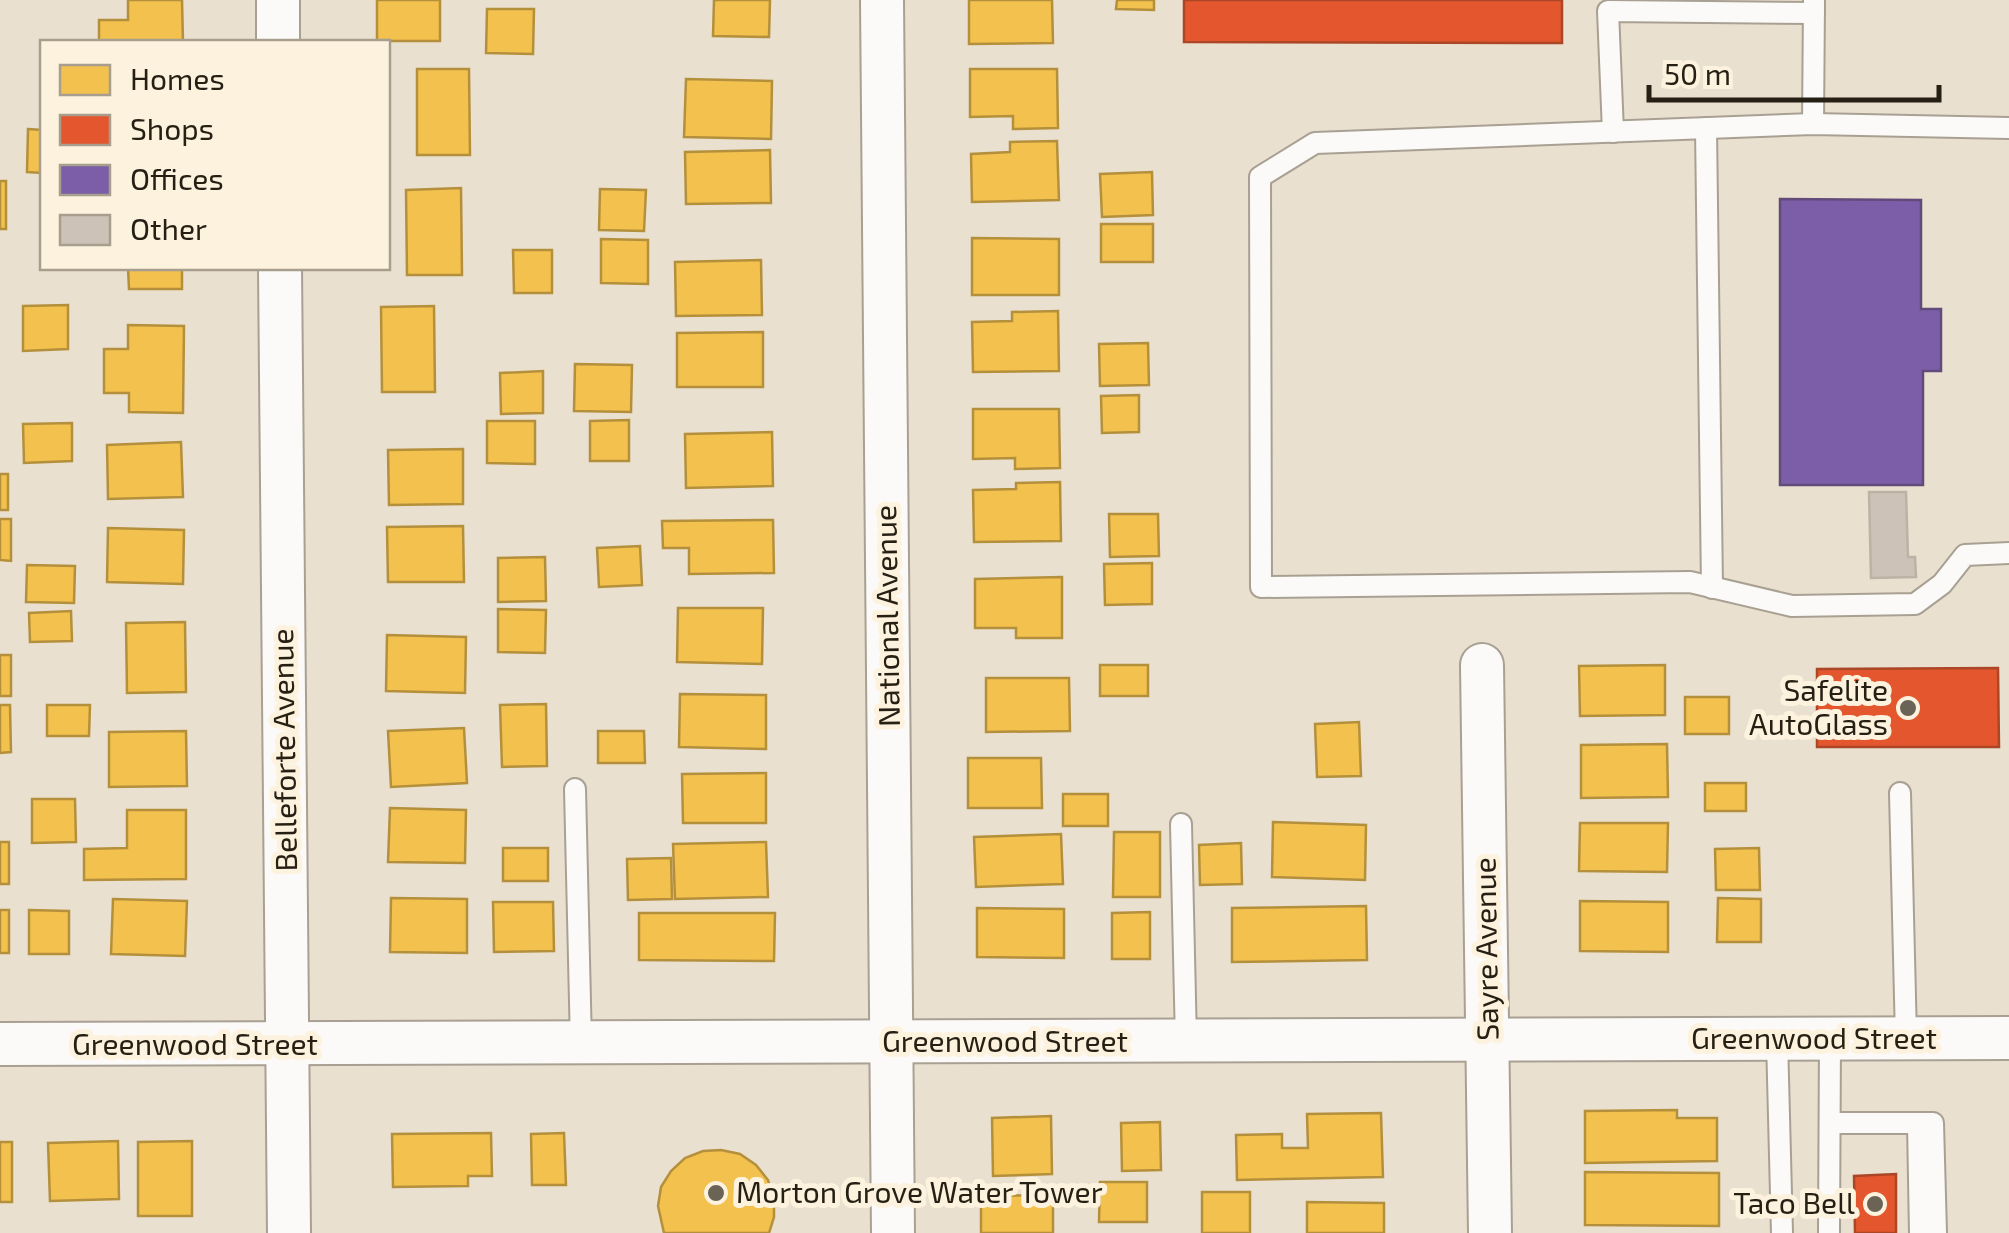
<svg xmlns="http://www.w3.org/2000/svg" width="2009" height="1233" font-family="'Exo 2',sans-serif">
<rect width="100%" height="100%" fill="#eae0cf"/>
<g fill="#f2c14e" stroke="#b5903c" stroke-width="2.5">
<path d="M128 0H182L183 42H99V20H128Z"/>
<rect x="377" y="0" width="63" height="41"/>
<path d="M714 0H770L769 37 713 36Z"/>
<path d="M969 0H1052L1053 43 969 44Z"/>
<path d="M1117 0H1154V10L1116 9Z"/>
<path d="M487 9H534L533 54 486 53Z"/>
<path d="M417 69H469L470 155H417Z"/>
<path d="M970 69H1057L1058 128 1013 129V116L970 117Z"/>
<path d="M686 79 772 81 771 139 684 137Z"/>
<path d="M28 129 42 130V173L27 172Z"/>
<path d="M1057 141 1059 200 972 202 971 154 1010 152V142Z"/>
<path d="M770 150 771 203 686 204 685 152Z"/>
<path d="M1152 172 1153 215 1102 217 1100 174Z"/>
<rect x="0" y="181" width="6" height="48"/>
<path d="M461 188 462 275H407L406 190Z"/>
<path d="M600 189 646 190 644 231 599 230Z"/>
<rect x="1101" y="224" width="52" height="38"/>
<path d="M972 238 1059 239V295H972Z"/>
<path d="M601 239 648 240V284L601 283Z"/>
<path d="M513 250H552V293H514Z"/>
<path d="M761 260 762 315 676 316 675 262Z"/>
<path d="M128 268H182V289H129Z"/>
<path d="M68 305V349L23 351V306Z"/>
<path d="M434 306 435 392H382L381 307Z"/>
<path d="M1058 311 1059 371 973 372 972 322 1012 321V312Z"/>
<path d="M128 325 184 326 183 413 129 412V393H104V349H128Z"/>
<path d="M763 332V387H677V333Z"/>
<path d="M1148 343 1149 385 1100 386 1099 344Z"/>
<path d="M575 364 632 365 631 412 574 411Z"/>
<path d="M543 371V413L501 414 500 373Z"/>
<path d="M1139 395V432L1102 433 1101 396Z"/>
<path d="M973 409H1059L1060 468 1015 469V458L973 459Z"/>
<path d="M629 420V461H590V421Z"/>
<path d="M487 421H535V464L487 463Z"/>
<path d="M72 423V461L24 463 23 424Z"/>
<path d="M772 432 773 486 686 488 685 434Z"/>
<path d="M181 442 183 497 108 499 107 445Z"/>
<path d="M463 449V504L389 505 388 450Z"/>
<rect x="0" y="474" width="8" height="36"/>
<path d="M1060 482 1061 541 974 542 973 490 1016 489V483Z"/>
<path d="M1109 514H1158L1159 556 1110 557Z"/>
<path d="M0 519H11V561L0 560Z"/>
<path d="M773 520 774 573 689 574V548H663L662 521Z"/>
<path d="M463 526 464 582H388L387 527Z"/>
<path d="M108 528 184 530 183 584 107 582Z"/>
<path d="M640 546 642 585 599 587 597 548Z"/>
<path d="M545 557 546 601 498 602V558Z"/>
<path d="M1152 563V604L1105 605 1104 564Z"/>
<path d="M27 565 75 566 74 603 26 602Z"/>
<path d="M1062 577V638H1016V628H975V579Z"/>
<path d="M678 608H763L762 664 677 662Z"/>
<path d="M498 609 546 610 545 653 498 652Z"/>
<path d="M71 611 72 641 30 642 29 613Z"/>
<path d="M185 622 186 692 127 693 126 623Z"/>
<path d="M387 635 466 637 465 693 386 691Z"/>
<rect x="0" y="655" width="11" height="41"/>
<rect x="1100" y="665" width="48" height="31"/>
<path d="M1665 665V715L1580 716 1579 666Z"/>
<path d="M986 678H1069L1070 731 986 732Z"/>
<path d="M680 694 766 695V749L679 747Z"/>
<rect x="1685" y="697" width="44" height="37"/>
<path d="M546 704 547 766 502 767 500 705Z"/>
<path d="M0 705H10L11 752 0 753Z"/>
<path d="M47 705H90L89 736H47Z"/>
<path d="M1359 722 1361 776 1317 777 1315 724Z"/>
<path d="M464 728 467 783 391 787 388 731Z"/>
<path d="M186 731 187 786 109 787V732Z"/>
<path d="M598 731H644L645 763H598Z"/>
<path d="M1667 744 1668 797 1581 798V745Z"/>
<path d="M968 758H1041L1042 808H968Z"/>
<path d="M766 773V823H683L682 774Z"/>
<rect x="1705" y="783" width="41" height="28"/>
<rect x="1063" y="794" width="45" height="32"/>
<path d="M32 799H75L76 842 32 843Z"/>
<path d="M390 808 466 810 465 863 388 862Z"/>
<path d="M127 810H186V879L84 880V849L127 848Z"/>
<path d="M1273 822 1366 825 1365 880 1272 877Z"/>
<path d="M1580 823H1668L1667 872 1579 871Z"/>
<path d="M1114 832H1160V897H1113Z"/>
<path d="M1061 834 1063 884 976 887 974 837Z"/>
<rect x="0" y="842" width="9" height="42"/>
<path d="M766 842 768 897 675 899 673 844Z"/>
<path d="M1241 843 1242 884 1200 885 1199 845Z"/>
<rect x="503" y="848" width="45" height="33"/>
<path d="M1759 848 1760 890H1716L1715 849Z"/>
<path d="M671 858 672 899 628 900 627 859Z"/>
<path d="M391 898 467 899V953L390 952Z"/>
<path d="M1718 898 1761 899V942H1717Z"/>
<path d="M113 899 187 901 185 956 111 954Z"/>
<path d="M1580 901 1668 902V952L1580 951Z"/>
<path d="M493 902H553L554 951 494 952Z"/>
<path d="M1366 906 1367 960 1232 962V908Z"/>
<path d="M977 908 1064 909V958L977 957Z"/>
<rect x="0" y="910" width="9" height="43"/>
<path d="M29 910 69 911V954H29Z"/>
<path d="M1150 912V959H1112V913Z"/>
<path d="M639 913H775L774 961 639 960Z"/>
<path d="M1677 1110V1118H1717V1161L1585 1163V1111Z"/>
<path d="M1381 1113 1383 1177 1237 1180 1236 1135 1282 1134V1148H1308L1307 1114Z"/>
<path d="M1051 1116 1052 1174 993 1176 992 1118Z"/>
<path d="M1160 1122 1161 1170 1122 1171 1121 1123Z"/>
<path d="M491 1133 492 1176H468V1186L393 1187 392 1134Z"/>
<path d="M564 1133 566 1185H532L531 1134Z"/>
<path d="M118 1141 119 1199 50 1201 48 1143Z"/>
<path d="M192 1141V1216H138V1142Z"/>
<rect x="0" y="1142" width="12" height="60"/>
<path d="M721 1150 740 1154 756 1165 768 1180 774 1198V1217L769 1233H664L658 1206 661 1187 671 1171 685 1158 703 1151Z"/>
<path d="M1585 1172 1719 1173V1226L1585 1225Z"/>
<path d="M1100 1182H1147V1222H1099Z"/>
<rect x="1202" y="1192" width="48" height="41"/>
<path d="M1053 1195V1233H981V1196Z"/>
<path d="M1307 1202 1384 1203V1233H1307Z"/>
</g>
<g fill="#e4572e" stroke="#ab4626" stroke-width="2.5">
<path d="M1184 0H1562V43L1184 42Z"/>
<path d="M1998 668 1999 747H1817V669Z"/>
<path d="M1896 1174V1233H1855L1854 1176Z"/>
</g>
<path fill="#7b5ea7" stroke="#624b7b" stroke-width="2.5" d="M1780 199 1921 200V309H1941V371H1923V485H1780Z"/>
<path fill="#cdc2b7" stroke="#bcb2a6" stroke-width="2.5" d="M1869 492H1906L1908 557H1915L1916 577 1871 578Z"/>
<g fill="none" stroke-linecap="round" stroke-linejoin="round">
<g stroke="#a8a093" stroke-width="24">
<g id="service">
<path d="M1813 124 1814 1"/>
<path d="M1706 128 1712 588"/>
<path d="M2009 128 1813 124 1315 143 1260 177 1261 587 1690 582 1792 606 1915 604 1942 584 1965 555 2009 553"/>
<path d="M1613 132 1608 11 1814 13"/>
<path d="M575 789 581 1044"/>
<path d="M1900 793 1906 1038"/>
<path d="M1181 824 1186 1042"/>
<path d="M1777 1039 1782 1233"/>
<path d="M1830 1123H1933L1936 1233"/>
<path d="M1918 1123 1920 1233"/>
<path d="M1829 1233 1830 1039"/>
</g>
</g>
<g stroke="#a8a093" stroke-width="46">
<g id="minor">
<path d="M278 0V42"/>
<path d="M882 0 893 1233"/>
<path d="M280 268 289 1233"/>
<path d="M1482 665 1490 1233"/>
<path d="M0 1044 2009 1038"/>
</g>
</g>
<use href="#service" stroke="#fcfaf8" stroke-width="20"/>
<use href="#minor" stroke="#fcfaf8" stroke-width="42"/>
</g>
<g fill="#6b6355" stroke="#fdf2de" stroke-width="4">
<circle cx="1908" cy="708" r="10"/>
<circle cx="716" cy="1193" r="10"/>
<circle cx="1875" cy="1204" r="10"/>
</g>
<g text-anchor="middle" stroke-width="10" stroke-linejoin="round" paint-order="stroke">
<g font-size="30" fill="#261f13" stroke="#fdf2de">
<text transform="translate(888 616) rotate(-91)" y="10">National Avenue</text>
<text transform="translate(285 750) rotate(-91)" y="10">Belleforte Avenue</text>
<text transform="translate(1487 949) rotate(-91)" y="10">Sayre Avenue</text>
<text x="1814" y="1049">Greenwood Street</text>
<text x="1005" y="1052">Greenwood Street</text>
<text x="195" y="1055">Greenwood Street</text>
</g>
<g font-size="30" fill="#261f13" stroke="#fdf2de" text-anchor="end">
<text x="1888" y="701">Safelite<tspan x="1888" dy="34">AutoGlass</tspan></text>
<text x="736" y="1203" text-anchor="start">Morton Grove Water Tower</text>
<text x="1855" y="1214">Taco Bell</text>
</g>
</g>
<rect x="40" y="40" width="350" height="230" fill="#fdf2de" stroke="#a79e8d" stroke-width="2.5"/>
<rect x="60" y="65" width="50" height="30" fill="#f2c14e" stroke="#a79e8d" stroke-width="2.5"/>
<text x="130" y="90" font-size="30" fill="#261f13">Homes</text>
<rect x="60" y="115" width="50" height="30" fill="#e4572e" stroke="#a79e8d" stroke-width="2.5"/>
<text x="130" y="140" font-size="30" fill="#261f13">Shops</text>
<rect x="60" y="165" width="50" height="30" fill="#7b5ea7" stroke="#a79e8d" stroke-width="2.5"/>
<text x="130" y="190" font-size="30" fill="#261f13">Offices</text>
<rect x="60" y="215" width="50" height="30" fill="#cdc2b7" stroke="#a79e8d" stroke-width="2.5"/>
<text x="130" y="240" font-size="30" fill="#261f13">Other</text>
<path d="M1649 85v15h290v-15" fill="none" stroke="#261f13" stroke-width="5"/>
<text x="1664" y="85" font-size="30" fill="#261f13" stroke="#fdf2de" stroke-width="8" paint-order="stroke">50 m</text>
</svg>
